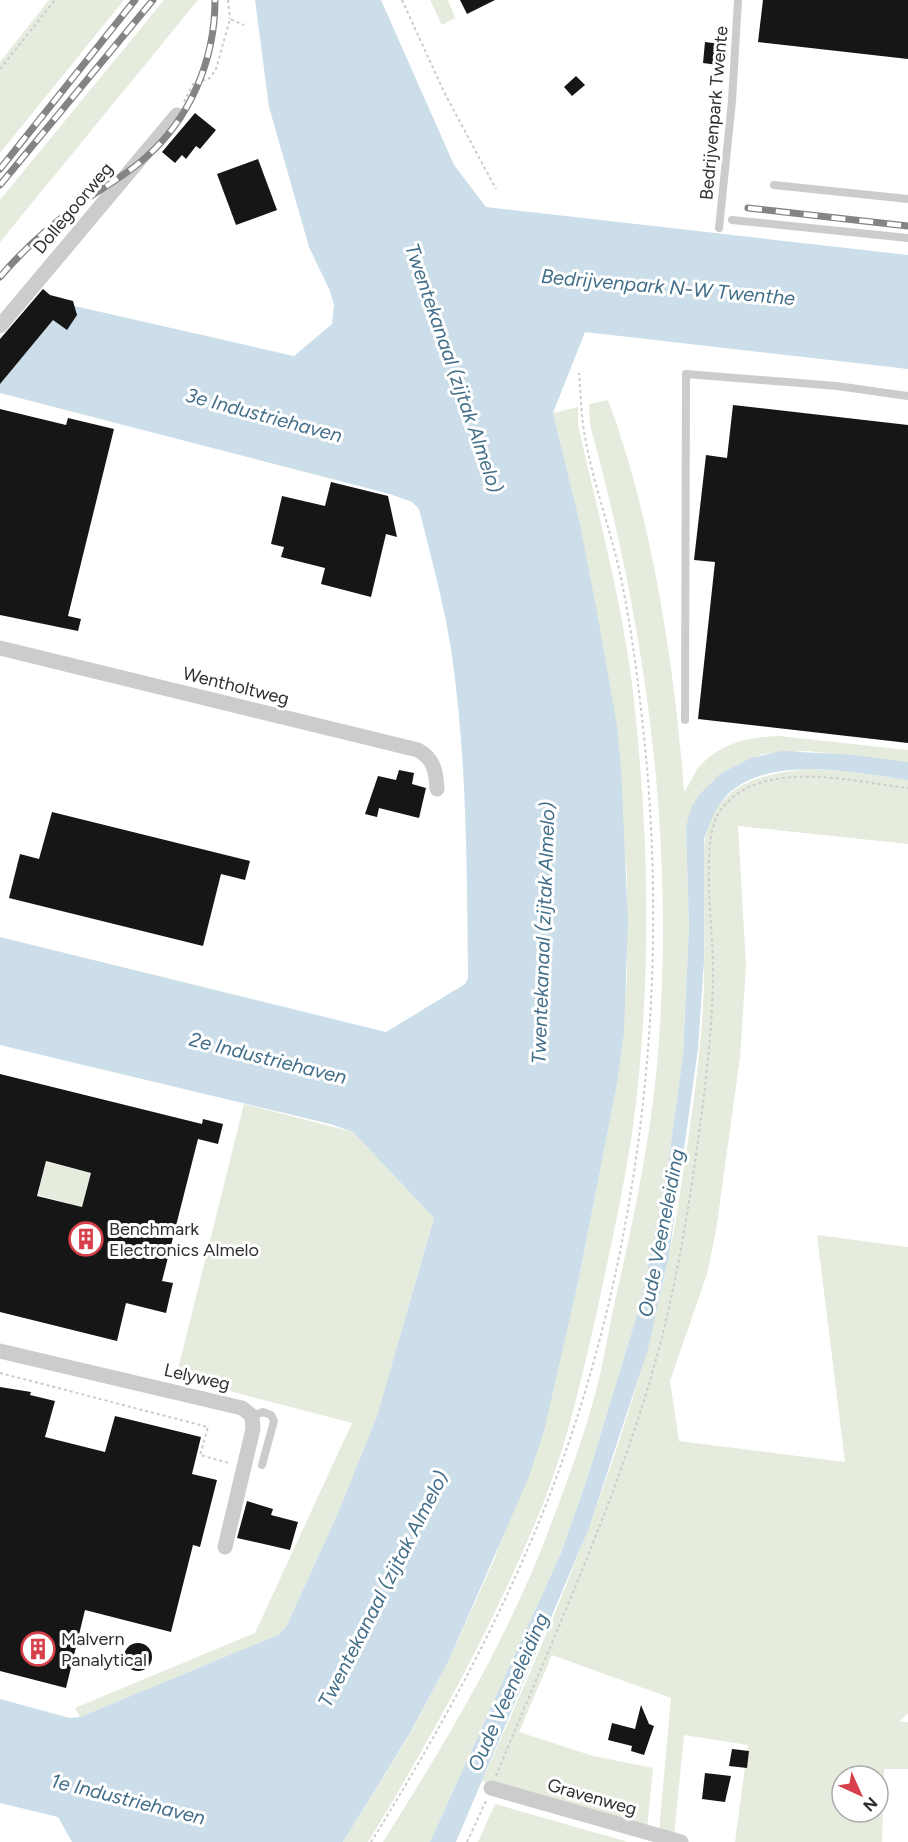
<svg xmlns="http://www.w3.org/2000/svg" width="908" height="1842" font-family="Figtree,sans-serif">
<rect width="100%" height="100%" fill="#fff"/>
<g fill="#e5ebdd" fill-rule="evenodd">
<path d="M49 0H124L0 153V62Z"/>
<path d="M164 0H198L0 242V200Z"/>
<path d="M430 0H448L455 18 442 25Z"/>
<path d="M608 400C652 517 675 668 684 792 689 786 693 776 698 768 720 743 747 737 779 736L908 750V762L807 751 763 754 737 765 711 782 686 827 689 928 683 1054 667 1173 640 1305 587 1479 561 1553 430 1842H383C446 1742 508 1639 550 1527 568 1479 587 1429 599 1379 606 1350 610 1321 617 1292 634 1217 650 1141 657 1065 676 848 648 634 590 425L589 404Z"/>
<path d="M578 407V425C598 514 622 601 633 692 650 838 652 988 632 1134 623 1192 610 1250 598 1307 583 1372 569 1437 545 1499 498 1616 438 1726 373 1834L368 1842H343L409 1736 449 1660 495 1558 565 1336 579 1278 617 1084 627 977V871L579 519 553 413Z"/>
<path d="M807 769 845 771 908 780V844L738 826 746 966 740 1057 716 1231 707 1274 670 1381 679 1441 845 1462 817 1235 908 1247V1713L899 1722H908V1769H884L882 1842H735L748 1745 684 1735 674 1836 659 1832 671 1698 552 1655 519 1732 593 1756 653 1768 647 1829 589 1814 482 1781C566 1594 647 1403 679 1200 689 1136 699 1070 703 1006 705 966 704 927 704 888 704 866 701 843 710 822 727 780 767 774 807 769ZM842 1776H878V1812H842Z"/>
<path d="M244 1104 353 1132 434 1218 377 1416 338 1513 286 1627 278 1635 80 1717 75 1708 255 1633 352 1423 176 1377Z"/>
<path d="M46 1162 91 1173 82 1207 38 1195Z"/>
<path d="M495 1804 628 1842H478Z"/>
</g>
<g fill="#cbdee9">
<path d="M255 0H381L454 165 486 207 908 255V369L585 332 553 413 579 519 599 623 617 726 621 768 628 921 624 1032 617 1084 579 1278 544 1431 528 1479 449 1660 409 1735 343 1842H72L58 1817 0 1803V1699L70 1718 80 1717 278 1635 286 1627 338 1513 377 1416 434 1218 353 1132 330 1124 0 1045V937L386 1032 465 984 468 978C467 871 467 762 452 656 445 607 431 557 419 509L412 502 390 494 0 393V377L59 306 70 305 294 356 332 324 334 305 330 291 309 247 269 107Z"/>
<path d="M782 751 854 755 908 762V780C857 773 770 754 728 794 716 806 710 822 704 839V961L698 1049 669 1256 648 1349 589 1528 456 1842H430L561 1553 587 1479 640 1305 667 1173 683 1054 689 928 686 827 692 806 700 794 720 774 751 758Z"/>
</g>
<g fill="#161616" fill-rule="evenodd">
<path d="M460 0H495L467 14Z"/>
<path d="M763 0H908V59L758 42Z"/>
<path d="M705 42 720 44 718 65 703 63Z"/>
<path d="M576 76 585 85 572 96 564 87Z"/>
<path d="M195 113 216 130 200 149 196 146 186 159 182 155 175 163 162 152Z"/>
<path d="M258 159 277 210 236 225 217 174Z"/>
<path d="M43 289 50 295 73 301 77 315 67 330 53 320 0 384V339Z"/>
<path d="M733 405 908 425V743L698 719 715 562 694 560 706 455 727 458Z"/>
<path d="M0 409 66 425 68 418 114 429 68 616 81 619 78 631 0 615Z"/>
<path d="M331 482 388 496 397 537 386 534 371 597 321 584 325 568 281 557 284 547 271 544 282 496 325 506Z"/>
<path d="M399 770 414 773 412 784 426 788 419 818 379 808 377 817 365 814 378 776 396 780Z"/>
<path d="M52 812 250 861 245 880 221 874 203 946 9 898 20 854 39 859Z"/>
<path d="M0 1074 202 1124 203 1119 223 1124 218 1144 198 1139 162 1281 173 1283 166 1313 126 1303 117 1341 0 1312ZM46 1161 91 1173 82 1207 37 1196Z"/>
<path d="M0 1387 31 1392 30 1395 55 1401 45 1437 105 1452 115 1416 201 1437 192 1474 217 1480 200 1547 193 1545 171 1632 85 1610 66 1688 0 1671Z"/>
<path d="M247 1501 273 1509 271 1515 298 1522 290 1550 237 1538Z"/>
<circle cx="138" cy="1657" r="14"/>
<path d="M641 1705 649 1724 654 1726 644 1755 631 1751 632 1746 608 1740 612 1723 635 1729Z"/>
<path d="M732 1749 749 1751 747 1768 729 1766Z"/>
<path d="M705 1773 731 1776 725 1802 702 1799Z"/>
</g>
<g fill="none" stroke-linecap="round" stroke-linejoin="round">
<g stroke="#ccc" stroke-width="2" stroke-dasharray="3 3" stroke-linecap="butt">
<path d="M228 0 230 19"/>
<path d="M402 0 445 94 496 189"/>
<path d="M0 69 55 0"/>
<path d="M184 102 193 84 210 78 216 69 230 19 244 25"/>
<path d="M0 1373 208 1427 200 1455 229 1463"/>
<path d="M496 1776C550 1644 611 1514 651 1377 677 1289 691 1195 703 1104 708 1061 713 1015 713 972 714 934 699 840 720 811 760 756 852 782 908 788"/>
<path d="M371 1842C435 1739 493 1634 539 1522 639 1278 671 997 644 736 638 681 631 623 619 569 609 526 594 485 586 442 581 420 581 396 579 373"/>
<path d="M467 1842 486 1801"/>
</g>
<g stroke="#ccc" stroke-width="8">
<path d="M774 185 908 199"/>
<path d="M732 220 908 238"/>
<path d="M719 228 732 101 738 0"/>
<path d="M685 720 686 374 837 386 908 396"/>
<path d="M252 1416 263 1412 271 1415 274 1421 262 1465"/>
</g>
<g stroke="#ccc" stroke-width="15">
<path d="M0 326 177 115"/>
<path d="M0 648 418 750C434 759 436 771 437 789"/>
<path d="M0 1351 242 1408 252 1416 253 1429 225 1547"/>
<path d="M491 1788 681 1842"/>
</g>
<g stroke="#848484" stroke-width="7">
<g id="rail">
<path d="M0 169 135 0"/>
<path d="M0 185 153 0"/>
<path d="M748 208 908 226"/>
<path d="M0 277C23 250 52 224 81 203 102 188 125 176 145 158 190 119 215 60 215 0"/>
</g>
</g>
<use href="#rail" stroke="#fff" stroke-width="4.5" stroke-dasharray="14" stroke-linecap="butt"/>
</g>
<defs>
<g id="building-ring" transform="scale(1.725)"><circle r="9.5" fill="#fff" stroke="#d73f4b" stroke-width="1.5"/><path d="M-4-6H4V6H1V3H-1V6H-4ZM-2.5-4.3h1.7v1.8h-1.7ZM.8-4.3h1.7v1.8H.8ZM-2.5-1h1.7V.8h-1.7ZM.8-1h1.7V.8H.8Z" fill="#d73f4b"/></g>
</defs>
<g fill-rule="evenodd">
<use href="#building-ring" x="86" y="1239"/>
<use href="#building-ring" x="38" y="1649"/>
</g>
<g text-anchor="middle" stroke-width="6" stroke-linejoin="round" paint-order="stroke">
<g font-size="18" fill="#2f2f2f" stroke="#fff">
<text transform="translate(714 113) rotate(-85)" y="6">Bedrijvenpark Twente</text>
<text transform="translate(73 208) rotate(-50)" y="6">Dollegoorweg</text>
<text transform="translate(236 686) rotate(14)" y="6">Wentholtweg</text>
<text transform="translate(197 1377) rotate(13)" y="6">Lelyweg</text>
<text transform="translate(592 1797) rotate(16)" y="6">Gravenweg</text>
</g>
<g font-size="18" fill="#2f2f2f" stroke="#fff" text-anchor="start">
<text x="109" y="1235">Benchmark<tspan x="109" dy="21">Electronics Almelo</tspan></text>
<text x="61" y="1645">Malvern<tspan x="61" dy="21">Panalytical</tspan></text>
</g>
<g font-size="20" font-style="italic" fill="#436f8a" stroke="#fff">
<text transform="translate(668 287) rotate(5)" y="7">Bedrijvenpark N-W Twenthe</text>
<text transform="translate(454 368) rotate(71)" y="7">Twentekanaal (zijtak Almelo)</text>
<text transform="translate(264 415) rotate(15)" y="7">3e Industriehaven</text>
<text transform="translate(543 933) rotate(-88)" y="7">Twentekanaal (zijtak Almelo)</text>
<text transform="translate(268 1058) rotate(14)" y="7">2e Industriehaven</text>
<text transform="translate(661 1233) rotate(-79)" y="7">Oude Veeneleiding</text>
<text transform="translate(383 1589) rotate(-63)" y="7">Twentekanaal (zijtak Almelo)</text>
<text transform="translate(508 1692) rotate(-66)" y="7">Oude Veeneleiding</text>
<text transform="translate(128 1799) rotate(14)" y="7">1e Industriehaven</text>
</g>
</g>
<g transform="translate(860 1794) rotate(135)"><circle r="28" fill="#ffffff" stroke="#acacac" stroke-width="1.5"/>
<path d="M0-4.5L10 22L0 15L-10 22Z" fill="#d73f4b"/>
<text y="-9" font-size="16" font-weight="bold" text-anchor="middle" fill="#2f2f2f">N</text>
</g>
</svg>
